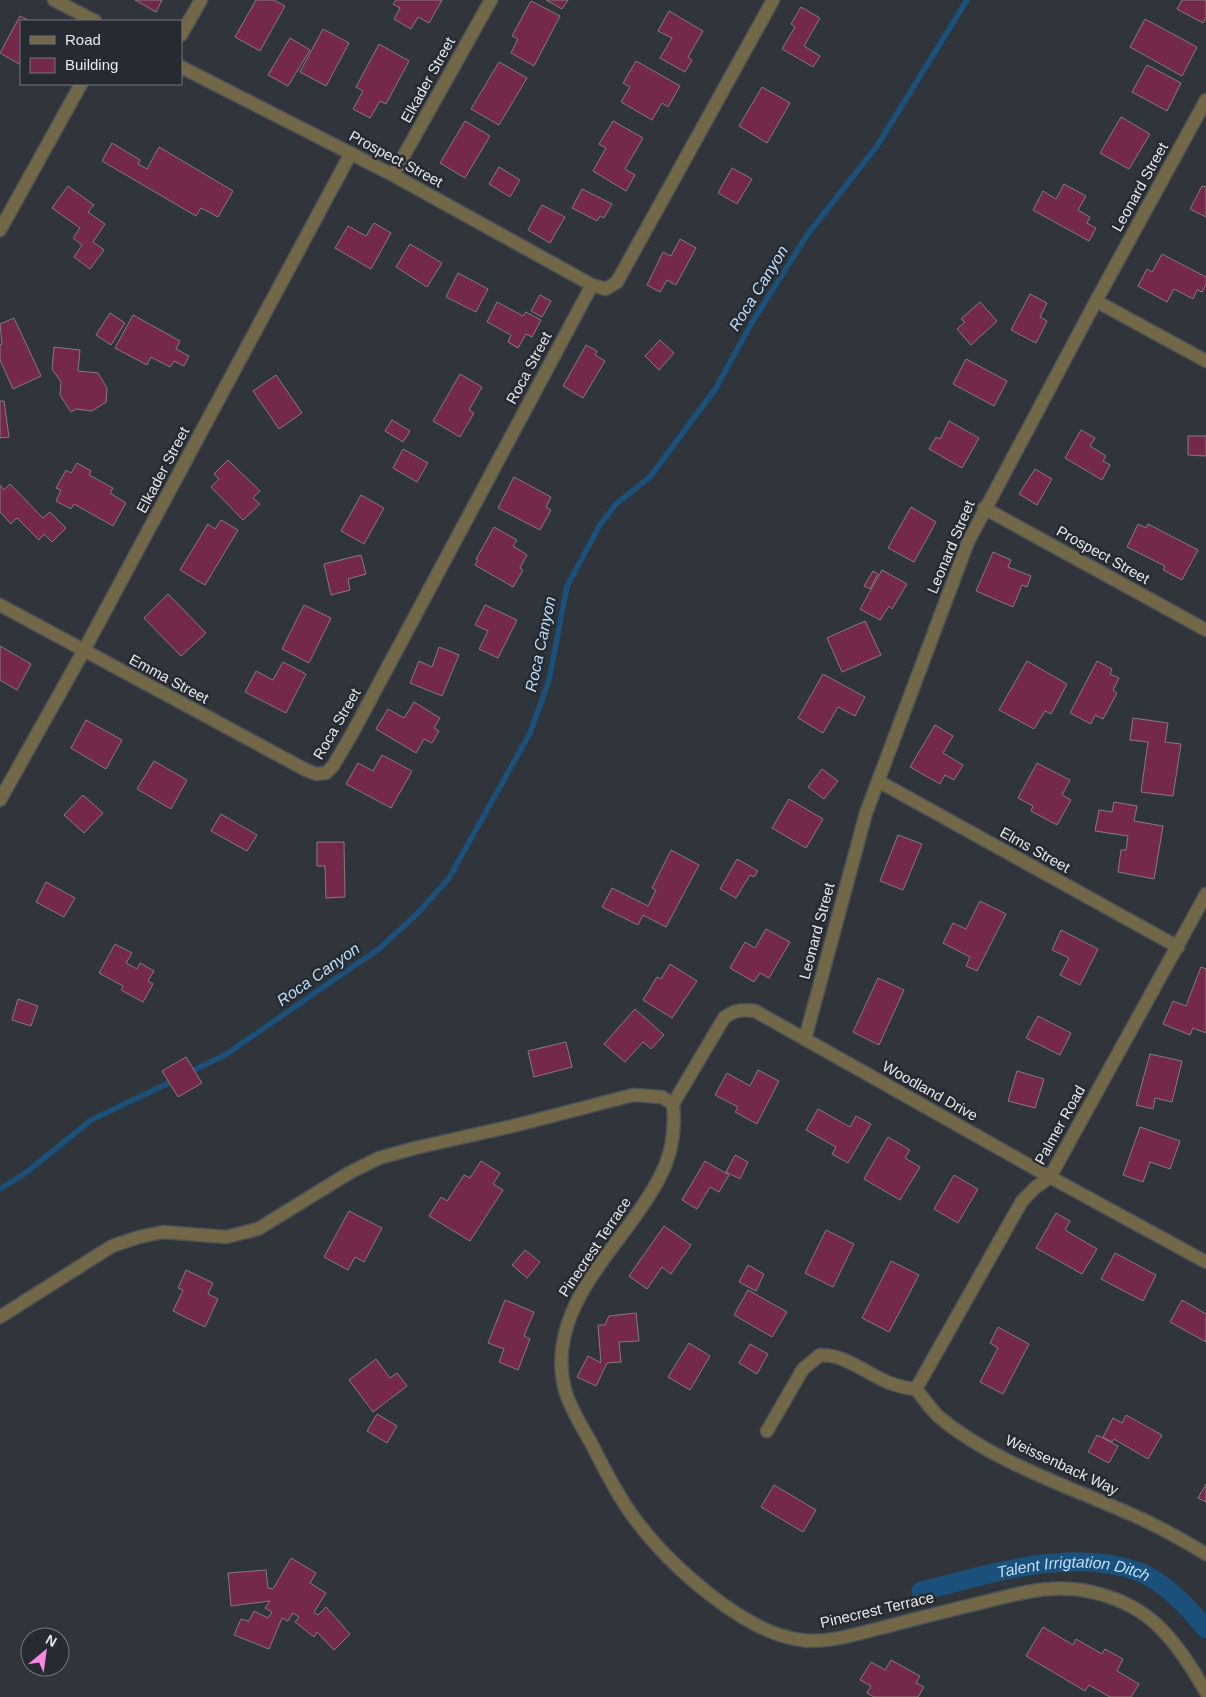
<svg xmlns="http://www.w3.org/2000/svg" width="1206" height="1697" font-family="Helvetica,sans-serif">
<rect width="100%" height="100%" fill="#2f353b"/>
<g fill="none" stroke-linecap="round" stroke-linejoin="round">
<g stroke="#1a507a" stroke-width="5.5">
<path d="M188 1073 225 1055 380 948 419 912 449 878 530 733 549 680 567 586 600 525 616 504 650 477 716 388 751 324 807 235 877 146 967 0"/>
<path d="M0 1189 27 1172 91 1120 175 1080"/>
</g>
<path stroke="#1a507a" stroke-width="19" id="s1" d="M921 1591C989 1575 1071 1546 1140 1572 1166 1583 1189 1608 1206 1629"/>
</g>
<g fill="#75294a" stroke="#847a7d">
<path d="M135 0H162L156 12Z"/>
<path d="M256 0H274L285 6 260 51 235 37Z"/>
<path d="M396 0H442L429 23 418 17 411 29 394 19 400 8 393 4Z"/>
<path d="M546 0H568L562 9Z"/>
<path d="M1182 0H1206V17L1203 23 1177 9Z"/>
<path d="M531 1 560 16 534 66 511 53 518 39 512 36Z"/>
<path d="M801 7 820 18 804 46 820 56 813 67 782 49 795 27 791 24Z"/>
<path d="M669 11 703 31 688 57 692 60 685 72 660 58 672 38 658 31Z"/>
<path d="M20 16 30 21H21V65L0 53Z"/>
<path d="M1145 19 1197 47 1182 76 1130 47Z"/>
<path d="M323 29 349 43 326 86 300 72Z"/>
<path d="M290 38 310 50 288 86 268 75Z"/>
<path d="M379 44 409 61 386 104 380 101 370 118 353 109 363 91 356 87Z"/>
<path d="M636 61 680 86 668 107 662 103 652 120 621 102 630 87 623 83Z"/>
<path d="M499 62 527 78 499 125 471 109Z"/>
<path d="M1147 65 1181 83 1167 111 1132 92Z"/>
<path d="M762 87 790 103 767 143 739 126Z"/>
<path d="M1121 117 1150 134 1129 169 1100 153Z"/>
<path d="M465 121 490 136 465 178 440 163Z"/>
<path d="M613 121 643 138 625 169 635 175 626 191 593 171 606 148 599 144Z"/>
<path d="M112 143 140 160 138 164 147 169 159 147 233 191 218 217 201 208 196 216 102 161Z"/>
<path d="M499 167 520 180 510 197 489 184Z"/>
<path d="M732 168 752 179 737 204 718 193Z"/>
<path d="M1064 184 1086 196 1078 210 1090 217 1087 223 1096 228 1089 241 1033 210 1043 191 1056 199Z"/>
<path d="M68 186 94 205 88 212 105 224 93 242 104 250 90 269 74 257 82 245 73 238 80 228 52 208Z"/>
<path d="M1202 186 1206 187V217L1190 209Z"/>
<path d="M582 189 612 204 604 218 600 216 597 221 572 208Z"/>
<path d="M542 205 565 217 550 243 528 230Z"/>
<path d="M374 223 391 233 371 269 335 248 348 226 366 236Z"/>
<path d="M680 239 696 248 676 285 667 280 660 292 647 285 663 252 671 256Z"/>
<path d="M410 244 442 263 427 287 396 267Z"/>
<path d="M1162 254 1206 277V285L1202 292 1197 290 1193 299 1174 289 1167 302 1138 286 1147 269 1152 272Z"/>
<path d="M458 273 488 289 476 312 446 297Z"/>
<path d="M1030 294 1047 303 1040 317 1047 321 1036 343 1011 330Z"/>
<path d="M540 295 551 301 542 317 531 311Z"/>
<path d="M497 302 523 316 526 312 541 320 532 337 526 334 518 348 508 342 511 335 487 322Z"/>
<path d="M980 302 997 321 971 345 957 329 965 322 961 319Z"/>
<path d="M110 313 125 323 111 345 96 335Z"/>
<path d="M133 315 180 341 176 349 189 356 184 366 174 361 170 367 151 357 147 365 115 348Z"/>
<path d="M14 318 41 376 13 389 0 360V345L2 344 0 324Z"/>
<path d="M660 340 674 353 659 370 645 356Z"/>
<path d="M586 345 597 351 595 355 605 361 583 398 563 386Z"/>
<path d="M54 347 80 350 78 371 98 373 107 388 106 402 92 411 76 409 71 412 60 395 61 382 52 369Z"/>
<path d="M966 359 1007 381 994 406 953 384Z"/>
<path d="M460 374 482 387 469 410 474 413 460 437 433 421Z"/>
<path d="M276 375 302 413 279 429 253 391Z"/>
<path d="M0 401H4L9 437 0 438Z"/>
<path d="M392 420 410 431 403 442 385 431Z"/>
<path d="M949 421 979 438 962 468 929 449 936 437 940 439Z"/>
<path d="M1081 430 1095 438 1090 446 1106 456 1103 461 1110 465 1102 480 1065 458Z"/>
<path d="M1188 436H1206V456L1188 455Z"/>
<path d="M403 449 428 463 417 482 393 468Z"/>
<path d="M228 460 260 491 253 498 260 504 243 520 211 487 219 479 214 474Z"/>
<path d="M77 463 91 471 89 475 113 488 110 493 126 503 113 526 74 504 71 509 56 501 61 490 56 488 66 470 71 473Z"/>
<path d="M1035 469 1052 479 1037 505 1019 494Z"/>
<path d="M514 477 551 497 546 507 551 510 540 530 498 508Z"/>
<path d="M10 484 43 518 50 512 66 528 52 542 44 534 39 540 17 518 11 524 0 512V485L4 490Z"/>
<path d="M361 495 384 508 364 544 341 531Z"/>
<path d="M911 507 936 522 914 562 888 548Z"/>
<path d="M221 520 238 530 205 585 180 570 208 524 215 529Z"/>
<path d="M1138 524 1146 528 1148 524 1198 550 1182 580 1163 570 1165 566 1127 547Z"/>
<path d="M494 527 517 540 513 546 527 555 520 568 523 570 513 587 475 565 478 560 476 559Z"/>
<path d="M993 552 1011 560 1008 567 1031 576 1027 587 1022 585 1013 607 976 591Z"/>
<path d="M361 555 366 574 348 579 350 590 331 595 324 564Z"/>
<path d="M882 570 907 584 892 609 889 606 880 620 860 609Z"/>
<path d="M873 571 878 574 870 589 864 586Z"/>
<path d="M168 594 206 633 181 656 144 618Z"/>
<path d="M304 605 331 618 309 663 282 649Z"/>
<path d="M485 605 517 620 498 658 479 649 488 631 475 625Z"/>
<path d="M865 621 881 655 842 672 827 638Z"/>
<path d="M0 646 31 664 17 690 0 680Z"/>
<path d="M439 647 459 655 442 696 410 683 419 661 432 667Z"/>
<path d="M1027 661 1067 684 1051 714 1045 711 1034 729 999 710Z"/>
<path d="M1097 661 1112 669 1110 674 1119 678 1113 690 1117 693 1103 719 1095 715 1091 724 1070 713Z"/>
<path d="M283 662 306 674 286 713 245 692 256 671 273 680Z"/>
<path d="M823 674 865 697 855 716 838 707 823 733 798 718Z"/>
<path d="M414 702 440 718 434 728 439 731 432 743 424 739 416 753 376 729 388 709 404 718Z"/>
<path d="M1133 718 1168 723 1165 742 1181 744 1173 796 1141 792 1148 742 1130 740Z"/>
<path d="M86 720 122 740 106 769 71 748Z"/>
<path d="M935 725 953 736 943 753 963 765 954 780 945 775 940 784 910 767Z"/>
<path d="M382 755 412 771 391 808 346 784 358 763 373 771Z"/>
<path d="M154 761 187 780 171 809 137 789Z"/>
<path d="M1037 763 1070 780 1062 795 1071 800 1057 825 1031 811 1033 806 1018 798Z"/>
<path d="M822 769 838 781 824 799 808 787Z"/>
<path d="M83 795 103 813 84 833 64 815Z"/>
<path d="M789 799 823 819 806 848 772 828Z"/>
<path d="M1114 802 1137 806 1134 821 1163 826 1154 879 1118 872 1121 850H1126L1128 836 1095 831 1099 810 1112 812Z"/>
<path d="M221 814 257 835 247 851 211 831Z"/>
<path d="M898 835 922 844 903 890 880 881Z"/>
<path d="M317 842H344L345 897 326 898 325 866H317Z"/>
<path d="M671 850 699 865 666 927 643 915 638 925 602 907 612 888 648 906 656 890 652 888Z"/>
<path d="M737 859 758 871 754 877 750 875 736 898 720 889Z"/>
<path d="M46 882 75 898 64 917 36 902Z"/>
<path d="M980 901 1006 914 977 971 966 966 970 957 943 943 953 923 966 929Z"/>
<path d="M766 929 790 942 769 978 760 973 754 982 730 968 745 942 755 948Z"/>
<path d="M1061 930 1098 949 1080 985 1060 975 1069 958 1052 950Z"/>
<path d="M115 944 132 953 126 963 137 969 140 963 154 971 148 981 153 984 143 1002 121 990 123 986 99 973Z"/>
<path d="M670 964 697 981 672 1018 643 1000 657 977 661 979Z"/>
<path d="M1201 967 1206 969V1033L1193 1028 1190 1035 1163 1024 1173 1001 1186 1006Z"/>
<path d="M878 978 904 990 879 1045 853 1032Z"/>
<path d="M18 999 38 1006 31 1026 12 1020Z"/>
<path d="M635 1009 664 1035 651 1049 643 1042 625 1062 604 1044Z"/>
<path d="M1038 1016 1071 1033 1060 1055 1026 1038Z"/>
<path d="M566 1042 572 1067 534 1077 528 1051Z"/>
<path d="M1150 1054 1182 1061 1172 1102 1155 1098 1153 1109 1136 1105Z"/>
<path d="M186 1057 202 1083 178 1097 162 1071Z"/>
<path d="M758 1070 779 1081 757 1124 735 1112 738 1107 715 1095 727 1073 750 1086Z"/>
<path d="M1017 1071 1044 1079 1035 1108 1008 1101Z"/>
<path d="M818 1109 850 1127 856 1116 871 1124 848 1163 832 1154 836 1147 806 1130Z"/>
<path d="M1140 1127 1180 1141 1170 1169 1150 1162 1143 1182 1123 1175Z"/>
<path d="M888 1137 910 1150 905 1158 920 1167 900 1200 864 1179Z"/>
<path d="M735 1155 748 1162 740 1179 726 1172Z"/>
<path d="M481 1161 500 1173 493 1184 503 1190 470 1241 429 1216 441 1197 447 1201 464 1175 470 1178Z"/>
<path d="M705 1161 729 1175 719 1192 710 1187 697 1209 682 1200Z"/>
<path d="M954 1175 978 1189 958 1223 934 1209Z"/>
<path d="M349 1211 382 1228 364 1262 355 1257 348 1270 324 1257Z"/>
<path d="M1056 1213 1070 1221 1065 1230 1097 1249 1082 1274 1036 1248Z"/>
<path d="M664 1226 691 1245 671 1274 662 1267 647 1289 629 1276Z"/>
<path d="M826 1230 854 1244 833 1287 805 1273Z"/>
<path d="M525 1250 540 1262 527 1278 512 1265Z"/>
<path d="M1115 1253 1156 1275 1143 1301 1101 1279Z"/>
<path d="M891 1261 919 1275 889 1332 862 1318Z"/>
<path d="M748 1265 764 1274 756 1291 739 1282Z"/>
<path d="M186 1270 213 1283 208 1294 218 1299 205 1327 173 1311 183 1290 178 1288Z"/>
<path d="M748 1290 787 1312 772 1337 734 1315Z"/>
<path d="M505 1300 534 1312 524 1336 530 1339 518 1370 499 1362 504 1349 488 1343Z"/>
<path d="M1182 1300 1206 1314V1342L1170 1322Z"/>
<path d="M636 1313 639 1341 619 1342 621 1362 607 1363 596 1386 577 1377 588 1356 601 1363 598 1325H605L609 1316Z"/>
<path d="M998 1327 1029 1344 1003 1394 980 1382 998 1348 990 1343Z"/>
<path d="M689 1343 710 1356 690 1390 668 1377Z"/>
<path d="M750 1344 768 1354 757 1374 739 1363Z"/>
<path d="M376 1359 390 1378 397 1373 407 1386 373 1412 349 1380Z"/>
<path d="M377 1414 397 1426 387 1443 367 1431Z"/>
<path d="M1126 1415 1162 1435 1148 1459 1114 1439 1112 1442 1103 1437 1113 1418 1122 1423Z"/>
<path d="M1097 1435 1118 1446 1109 1463 1088 1452Z"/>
<path d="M1206 1484V1502L1198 1498Z"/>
<path d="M774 1485 816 1510 803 1532 761 1507Z"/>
<path d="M291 1558 316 1573 310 1583 326 1593 314 1612 318 1615 326 1607 350 1634 334 1650 317 1632 314 1637 295 1622 299 1617 293 1613 288 1621 282 1618 269 1649 234 1635 241 1619 249 1621 254 1611 268 1618 272 1612 265 1608 270 1601 231 1606 228 1573 266 1570 268 1588 273 1589Z"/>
<path d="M1043 1627 1073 1645 1076 1639 1102 1654 1105 1649 1123 1659 1117 1671 1139 1684 1131 1697H1110L1089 1685 1085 1691 1026 1656Z"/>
<path d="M891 1660 920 1676 916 1683 924 1687 918 1697H874L867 1693 871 1686 860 1680 871 1662 885 1670Z"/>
</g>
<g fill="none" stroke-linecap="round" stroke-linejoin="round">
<g stroke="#4c5257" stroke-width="15">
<g id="street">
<path d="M54 0 95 21"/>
<path d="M181 35 201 0"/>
<path d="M181 67 393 175 592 285 606 289 617 282 773 0"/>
<path d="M393 175 491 0"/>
<path d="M0 230 81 84"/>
<path d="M1096 301 1206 361"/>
<path d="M984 508 1206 630"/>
<path d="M0 605 306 770 316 774 326 773 333 766 353 732 592 285"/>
<path d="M878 781 1178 947"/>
<path d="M0 800 83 652 351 153"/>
<path d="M805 1039 866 813 968 542 1096 301 1206 100"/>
<path d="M673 1104 724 1018C734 1010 742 1009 755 1011L1050 1177 1206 1262"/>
<path d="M0 1317 112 1246 139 1237 163 1232 226 1237 258 1229 349 1173 379 1158 415 1148 517 1125 633 1095 662 1097 673 1104C678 1152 661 1180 634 1218 598 1268 547 1322 565 1390 570 1408 581 1425 590 1441 604 1468 617 1495 635 1519 669 1565 744 1633 801 1640 829 1644 858 1633 885 1627 918 1618 951 1610 984 1602 1005 1597 1028 1590 1050 1589 1086 1586 1129 1599 1155 1623 1176 1642 1192 1668 1206 1692"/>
<path d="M916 1389 1022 1201 1036 1187 1050 1177 1206 894"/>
<path d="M916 1389C923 1398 930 1408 938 1416 991 1461 1065 1485 1128 1513 1155 1524 1181 1539 1206 1554"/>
<path d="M767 1431 803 1369 820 1355C853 1354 877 1387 916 1389"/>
</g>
</g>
<use href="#street" stroke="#726746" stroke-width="12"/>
</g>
<g text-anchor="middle" stroke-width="5" stroke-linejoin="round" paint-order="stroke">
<g font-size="15" fill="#e5e8ec" stroke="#262b31">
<text transform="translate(428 80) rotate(-61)" y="5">Elkader Street</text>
<text transform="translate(396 159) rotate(28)" y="5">Prospect Street</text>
<text transform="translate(1140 187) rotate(-61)" y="5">Leonard Street</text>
<text transform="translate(529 368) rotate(-62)" y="5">Roca Street</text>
<text transform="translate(163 470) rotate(-62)" y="5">Elkader Street</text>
<text transform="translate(951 547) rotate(-67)" y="5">Leonard Street</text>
<text transform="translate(1103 555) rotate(29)" y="5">Prospect Street</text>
<text transform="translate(169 679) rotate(28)" y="5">Emma Street</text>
<text transform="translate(337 724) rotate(-60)" y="5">Roca Street</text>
<text transform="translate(1035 850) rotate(29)" y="5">Elms Street</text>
<text transform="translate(817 931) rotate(-75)" y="5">Leonard Street</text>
<text transform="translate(930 1091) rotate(29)" y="5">Woodland Drive</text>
<text transform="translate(1060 1125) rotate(-61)" y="5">Palmer Road</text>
<text transform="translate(595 1247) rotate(-56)" y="5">Pinecrest Terrace</text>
<text transform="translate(1062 1465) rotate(25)" y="5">Weissenback Way</text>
<text transform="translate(877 1610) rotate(-13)" y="5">Pinecrest Terrace</text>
</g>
<g font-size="16" font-style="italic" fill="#bbdefe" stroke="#262b31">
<text transform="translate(758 288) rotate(-58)" y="6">Roca Canyon</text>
<text transform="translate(540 644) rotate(-78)" y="6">Roca Canyon</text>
<text transform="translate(318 974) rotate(-35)" y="6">Roca Canyon</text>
<text dy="6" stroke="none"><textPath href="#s1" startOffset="156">Talent Irrigtation Ditch</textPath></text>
</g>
</g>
<rect x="20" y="20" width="162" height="65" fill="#262b31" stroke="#72777c"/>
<rect x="30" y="36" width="25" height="8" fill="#726746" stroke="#72777c"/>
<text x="65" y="45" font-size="15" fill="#e5e8ec">Road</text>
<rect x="30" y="58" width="25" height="15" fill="#75294a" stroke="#72777c"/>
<text x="65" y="70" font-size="15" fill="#e5e8ec">Building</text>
<g transform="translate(45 1652) rotate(29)"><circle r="24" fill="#262b31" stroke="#72777c"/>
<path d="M0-4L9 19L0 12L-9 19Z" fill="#fb87e5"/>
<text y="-8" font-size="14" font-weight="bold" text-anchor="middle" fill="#e5e8ec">N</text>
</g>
</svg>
